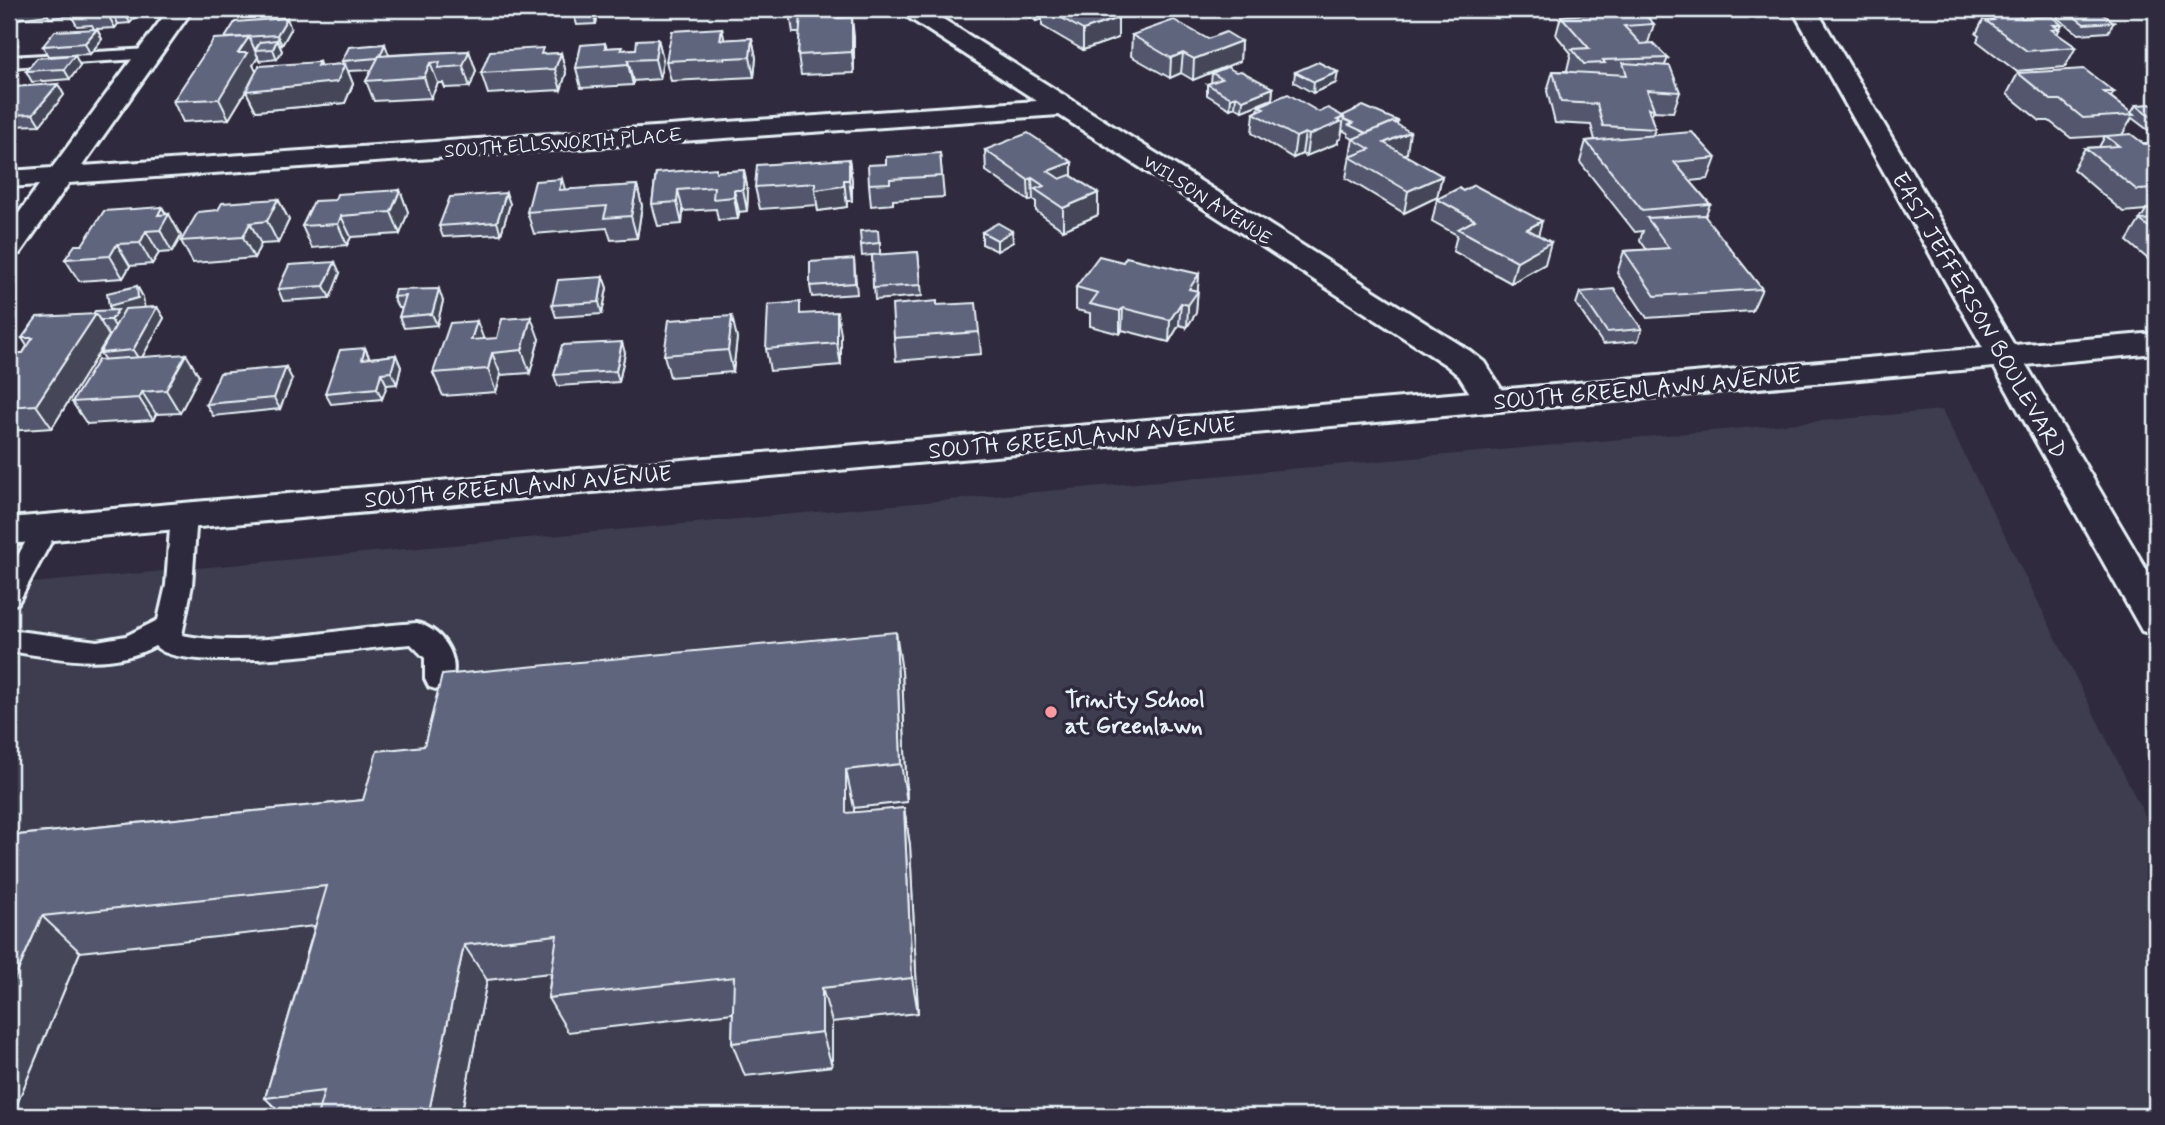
<svg xmlns="http://www.w3.org/2000/svg" width="2165" height="1125" font-family="Mynerve,sans-serif">
<rect width="100%" height="100%" fill="#2f2a3d"/>
<filter id="ink" filterUnits="userSpaceOnUse"><feTurbulence type="fractalNoise" baseFrequency=".0143" numOctaves="2"/><feDisplacementMap in="SourceGraphic" scale="14" xChannelSelector="R" yChannelSelector="G"/><feConvolveMatrix kernelMatrix="1 2 1 2 8 2 1 2 1" color-interpolation-filters="sRGB"/></filter>
<g filter="url(#ink)">
<path fill="#3e3c50" d="M1942 410 2156 838V1116H9V585Z"/>
<g fill="none" stroke-linecap="round" stroke-linejoin="round">
<g stroke="#e8f1f8" stroke-width="6">
<g id="service">
<path d="M149 49 157 54 155 58 9 67V57Z"/>
<path d="M184 505 193 508 197 514 192 585 182 635C252 650 345 627 417 623 444 631 463 660 449 687L439 690 429 687 425 679V658L411 644C365 647 184 677 155 646 109 671 58 658 9 651V630L97 641 126 636 158 620 166 585 171 514 175 508Z"/>
<path d="M46 518 55 521 59 527 18 603 9 606V572L37 521Z"/>
</g>
</g>
<g stroke="#e8f1f8" stroke-width="6">
<path id="minor" d="M169 9H193L82 166 1037 101 903 14 899 9H927L1470 351 1484 362 1509 401 1504 409 1492 412 1480 409 1459 376 1446 365 1059 115 69 183 20 253 9 256V227L39 185 9 187V171L52 168Z"/>
</g>
<g stroke="#e8f1f8" stroke-width="6">
<path id="tertiary" d="M1792 9H1816L2014 345 2156 333V353L2026 365 2156 586V635L2142 631 1994 367 9 544V518L1983 348Z"/>
</g>
<use href="#service" fill="#2f2a3d" fill-rule="evenodd"/>
<use href="#minor" fill="#2f2a3d" fill-rule="evenodd"/>
<use href="#tertiary" fill="#2f2a3d" fill-rule="evenodd"/>
</g>
<g fill="#53576c" stroke="#e8f1f8" stroke-width="2">
<path d="M10 9H142L130 23 118 24 115 28 97 29 102 39 90 54 48 56 43 46 94 29 92 25 77 26 71 15 69 16 49 18 48 15 16 19Z"/>
<path d="M266 9H298L296 12 268 14Z"/>
<path d="M595 9 597 18 596 24 577 25 574 15Z"/>
<path d="M791 9H832L833 14 838 18 854 37V73L801 75 798 55 800 33H793L790 13Z"/>
<path d="M1022 9H1102L1118 18V38L1083 50 1042 26V19L1036 21 1022 12Z"/>
<path d="M1588 9H1639L1654 24 1648 43 1668 58 1665 65 1680 92 1673 112 1653 111 1651 117 1655 129 1653 135 1716 158 1708 179 1690 181 1710 204 1705 217 1762 289 1752 311 1647 318 1617 273 1624 251 1647 250 1640 240 1643 231 1635 232 1580 162 1586 141 1595 140 1591 125 1555 123 1547 91 1553 71H1568L1567 70 1571 53 1556 35 1561 16 1599 13 1600 10H1589Z"/>
<path d="M2062 9H2095L2114 22 2108 32 2079 34 2057 18Z"/>
<path d="M1986 14 2022 18 2062 25 2057 34 2076 47 2065 67 2016 71 1977 41 1979 36 1976 34Z"/>
<path d="M722 28 724 40 752 38 756 58 754 77 671 81 666 61Z"/>
<path d="M291 29 282 45H279L282 51 277 59 259 61 258 57 253 65 256 72 319 62 320 66 343 64 342 61 389 55 469 51 476 71 470 87 445 88 443 83H438L431 98 374 101 366 81 372 70 348 71 353 84 345 103 256 111 246 91 229 119 183 122 173 101 225 38Z"/>
<path d="M1132 35 1241 41 1240 61 1193 80 1181 73 1170 78 1131 56Z"/>
<path d="M658 39 663 59 660 79 633 81V85L581 88 576 68 605 43 607 48 622 47V50L636 49Z"/>
<path d="M561 53 566 73 561 90 488 94 481 73 545 54Z"/>
<path d="M80 66 70 79 32 82 26 71Z"/>
<path d="M1236 72 1273 88 1272 99 1242 111 1235 107 1230 109 1207 95V84L1211 83 1212 73Z"/>
<path d="M1295 72 1336 83 1313 93 1294 82Z"/>
<path d="M2018 73 2114 92 2111 97 2131 113 2136 105 2156 104V136L2132 118 2122 135 2144 144H2156V266L2127 241 2146 210 2123 212 2073 169 2085 148 2099 147 2105 136 2071 138 2049 121H2040L2007 94Z"/>
<path d="M58 84 64 95 40 125 9 126V91Z"/>
<path d="M1259 106 1319 112 1342 116 1398 121 1397 124 1407 153 1403 154 1442 176 1437 197 1404 213 1346 178 1353 139 1348 136V133L1342 130 1341 138 1338 140V143L1306 156 1302 154 1293 158 1252 133 1254 113 1258 111Z"/>
<path d="M985 150 1072 176 1098 193V215L1063 230 1036 211V201L1033 200 1029 201 986 171Z"/>
<path d="M940 153 944 197 893 200V204L871 206 869 184 886 164Z"/>
<path d="M849 159 852 181V201H847V207L818 211 817 205 760 209 755 187Z"/>
<path d="M744 170 748 192 747 211 739 212 738 219 718 220 716 209 683 211 682 224 658 226 652 204 656 173 717 172Z"/>
<path d="M637 185 642 206 637 238 611 240 607 228 534 234 527 212 565 190Z"/>
<path d="M400 190 408 212 400 234 351 237 347 245 312 248 302 226 335 200Z"/>
<path d="M506 193 510 204 501 234 443 237 439 226Z"/>
<path d="M278 199 289 220 278 243 261 244 254 258 193 263 181 241Z"/>
<path d="M1437 199 1538 235 1545 264 1511 283 1453 251 1457 235 1432 221Z"/>
<path d="M162 207 181 236 172 252 159 253 152 264 130 266 123 278 79 281 65 259 82 245Z"/>
<path d="M982 232 1013 242 997 251 982 244Z"/>
<path d="M880 242V255L918 252 922 296 875 300 872 255 862 256 861 245Z"/>
<path d="M854 259 857 294 812 297 810 286Z"/>
<path d="M1123 262 1199 274 1196 313 1187 327 1179 325 1169 342 1122 330 1120 334 1090 326V313L1076 310V287Z"/>
<path d="M340 273 330 298 283 301 278 289Z"/>
<path d="M603 277 607 288 602 314 556 317 552 305Z"/>
<path d="M137 286 143 297 144 308 157 307 164 318 142 357 199 376 180 413 156 414 153 420 87 424 72 402 104 359 100 353 107 339 52 428 9 431V362L23 353 27 346 22 338 93 314 111 310 109 306Z"/>
<path d="M395 290 443 301 437 325 404 328 399 317 402 308H398L393 297Z"/>
<path d="M1580 292 1642 329 1638 341 1603 344 1576 304Z"/>
<path d="M937 305 979 332 981 354 896 361 894 338Z"/>
<path d="M802 314 841 334V365L770 371 766 349Z"/>
<path d="M737 338 733 372 670 377 664 355Z"/>
<path d="M484 339H539L530 373 501 375 496 392 443 396 433 373Z"/>
<path d="M365 348 370 358 396 355 401 367 397 384 387 385 382 399 331 404 325 393Z"/>
<path d="M625 353 619 382 558 386 554 375Z"/>
<path d="M292 379 280 409 213 416 206 404Z"/>
<path d="M902 671 907 802 854 808V813L904 808 910 845 918 1013 832 1022V1066L745 1076 732 1043 733 1013 568 1032 548 998 551 973 487 980 461 1116H284L265 1098 315 926 80 952 12 1116H9V836L363 800 424 746Z"/>
</g>
<g fill="#444758" stroke="#e8f1f8" stroke-width="2">
<path d="M10 9H45L48 15 16 19Z"/>
<path d="M65 9H67L71 15 69 16Z"/>
<path d="M105 9H111L118 24 115 28Z"/>
<path d="M123 9H142L130 23Z"/>
<path d="M595 9 597 18 596 24 593 14Z"/>
<path d="M1036 9H1042V19L1036 21Z"/>
<path d="M852 17 854 37V73L852 52Z"/>
<path d="M287 18 291 29 282 45 277 35Z"/>
<path d="M1118 18V38L1083 50V30Z"/>
<path d="M722 28 726 48 724 60 720 40Z"/>
<path d="M97 29 102 39 90 54 85 43Z"/>
<path d="M12 35 18 45 9 55V38Z"/>
<path d="M249 37 258 57 253 65 257 73 317 66 319 62 327 82 345 64 353 84 345 103 256 111 246 91 229 119 219 99 238 53Z"/>
<path d="M752 38 756 58 754 77 750 57Z"/>
<path d="M658 39 663 59 660 79 655 59Z"/>
<path d="M277 40 282 51 277 59 273 49Z"/>
<path d="M1241 41 1240 61 1193 80 1194 59Z"/>
<path d="M385 44 389 55 379 58Z"/>
<path d="M469 51 476 71 470 87 463 66Z"/>
<path d="M561 53 566 73 561 90 555 69Z"/>
<path d="M1183 53 1181 73 1170 78 1171 58Z"/>
<path d="M75 55 80 66 70 79 64 69Z"/>
<path d="M628 60 633 81V85L628 64Z"/>
<path d="M430 63 438 83 431 98 424 77Z"/>
<path d="M1338 72 1336 83 1313 93 1314 82Z"/>
<path d="M58 84 64 95 40 125 33 114Z"/>
<path d="M1273 88 1272 99 1242 111 1243 100Z"/>
<path d="M1236 96 1235 107 1230 109 1231 98Z"/>
<path d="M1344 117 1341 138 1338 140V143L1306 156 1309 135Z"/>
<path d="M1410 132 1407 153 1381 164 1384 143Z"/>
<path d="M1305 133 1302 154 1293 158 1296 137Z"/>
<path d="M849 159 852 181V201L849 180Z"/>
<path d="M1072 162V183L1048 193V171Z"/>
<path d="M744 170 748 192 747 211 743 190Z"/>
<path d="M1442 176 1437 197 1404 213 1408 191Z"/>
<path d="M1032 178 1033 200 1029 201 1028 180Z"/>
<path d="M562 179 568 200 559 190Z"/>
<path d="M844 180 847 207 818 211 815 190Z"/>
<path d="M637 185 642 206 637 238 631 216Z"/>
<path d="M400 190 408 212 400 234 391 212Z"/>
<path d="M678 190 683 211 682 224 677 202Z"/>
<path d="M734 190 739 212 738 219 734 197Z"/>
<path d="M506 193 510 204 501 234 497 222Z"/>
<path d="M1098 193V215L1063 230V208Z"/>
<path d="M278 199 289 220 278 243 267 221Z"/>
<path d="M162 207 167 217 169 214 181 236 172 252 160 230 158 215Z"/>
<path d="M341 216 351 237 347 245 338 224Z"/>
<path d="M1542 221 1536 243 1527 229Z"/>
<path d="M250 223 261 244 254 258 243 237Z"/>
<path d="M146 231 159 253 152 264 140 243Z"/>
<path d="M1012 231 1013 242 997 251V240Z"/>
<path d="M1551 242 1545 264 1511 283 1517 261Z"/>
<path d="M117 244 130 266 123 278 110 256Z"/>
<path d="M335 262 340 273 330 298 324 286Z"/>
<path d="M1199 274 1196 313 1187 327 1189 289Z"/>
<path d="M603 277 607 288 602 314 599 302Z"/>
<path d="M137 286 143 297 145 310 118 331 111 320 114 315 109 306Z"/>
<path d="M439 289 443 301 437 325 432 314Z"/>
<path d="M1181 303 1179 325 1169 342 1170 320Z"/>
<path d="M157 307 164 318 140 361 133 350Z"/>
<path d="M1123 308 1122 330 1120 334V311Z"/>
<path d="M837 312 841 334V365L837 343Z"/>
<path d="M96 314 109 336 52 428 36 405Z"/>
<path d="M732 316 737 338 733 372 728 350Z"/>
<path d="M531 317 539 339 530 373 522 350Z"/>
<path d="M477 321 485 343 471 340Z"/>
<path d="M622 342 625 353 619 382 616 371Z"/>
<path d="M365 348 370 360 362 359Z"/>
<path d="M492 353 501 375 496 392 488 369Z"/>
<path d="M186 354 199 376 180 413 166 390Z"/>
<path d="M396 355 401 367 397 384 391 372Z"/>
<path d="M286 367 292 379 280 409 274 398Z"/>
<path d="M381 373 387 385 382 399 377 388Z"/>
<path d="M142 392 156 414 153 420 139 398Z"/>
<path d="M896 632 902 671 907 802 901 764Z"/>
<path d="M846 770 854 808V851L846 813Z"/>
<path d="M904 808 910 845 918 1013 912 978Z"/>
<path d="M42 916 80 952 12 1116H9V991Z"/>
<path d="M464 945 487 980 461 1116H428Z"/>
<path d="M822 988 832 1022V1066L822 1032Z"/>
</g>
<g fill="#61657e" stroke="#e8f1f8" stroke-width="2">
<path d="M576 9H595L593 14 574 15Z"/>
<path d="M791 9H830V15L838 14V18L852 17V52L798 55 801 13H790Z"/>
<path d="M1046 9H1102L1118 18 1083 30Z"/>
<path d="M1602 9H1639L1654 24 1624 26 1641 44 1653 43 1668 58 1603 60 1605 63 1584 64 1572 49 1589 48 1561 16 1606 13Z"/>
<path d="M2064 9H2095L2114 22 2084 24Z"/>
<path d="M2015 12 2022 18 2051 16 2062 25H2053L2059 29 2052 30 2076 47 2027 51 1986 21 1994 20 1986 14Z"/>
<path d="M287 18 277 35 225 38 235 22Z"/>
<path d="M1174 20 1208 39 1226 32 1241 41 1194 59 1183 53 1171 58 1132 35Z"/>
<path d="M722 28 720 40 752 38 750 57 666 61 672 31Z"/>
<path d="M97 29 85 43 43 46 55 31Z"/>
<path d="M249 37 238 53H247L219 99 173 101 214 39Z"/>
<path d="M658 39 655 59 628 60V64L576 68 581 45 605 43V48L622 47 621 50 636 49 637 40Z"/>
<path d="M277 40 273 49 255 50 260 42Z"/>
<path d="M385 44 380 56 377 58 342 61 349 47Z"/>
<path d="M543 48 541 54 561 53 555 69 481 73 490 51Z"/>
<path d="M469 51 463 66 438 68 440 62 430 63 424 77 366 81 379 56Z"/>
<path d="M75 55 64 69 26 71 37 58Z"/>
<path d="M319 62 317 66 345 64 337 82 246 91 259 66Z"/>
<path d="M1318 62 1338 72 1314 82 1295 72Z"/>
<path d="M1623 63 1670 66 1680 92 1647 90 1654 109 1648 108 1655 129 1603 126 1597 104 1561 102 1553 71 1627 75Z"/>
<path d="M1227 67 1236 72 1241 71 1273 88 1243 100 1236 96 1231 98 1207 84 1222 79 1212 73Z"/>
<path d="M2084 69 2114 92H2104L2134 115 2083 118 2061 100H2051L2018 73Z"/>
<path d="M58 84 33 114 9 115V91L12 87Z"/>
<path d="M1288 94 1319 112 1328 108 1344 117 1337 120 1341 122 1309 135 1305 133 1296 137 1254 113 1264 108 1259 106Z"/>
<path d="M2156 104V120L2136 105Z"/>
<path d="M1363 106 1398 121 1394 123 1393 122 1366 133 1349 125 1353 123 1344 119V117L1342 116Z"/>
<path d="M1393 122 1410 132 1384 143 1442 176 1408 191 1350 157 1370 149 1353 139Z"/>
<path d="M1692 132 1716 158 1674 162 1710 204 1642 210 1586 141Z"/>
<path d="M1028 133 1072 162 1048 171 1060 179 1070 175 1098 193 1063 208 1035 189 1044 186 1032 178 1028 180 985 150Z"/>
<path d="M2131 134 2144 144H2156V189L2137 190 2085 148 2119 146 2106 136Z"/>
<path d="M940 153 942 176 890 179V183L869 184 868 165 886 164V157Z"/>
<path d="M849 159V180H844V186L815 190V183L755 187 757 165Z"/>
<path d="M716 168V172L744 170 743 190H734V197L713 199 714 187 678 190 677 202 652 204 656 173Z"/>
<path d="M562 179 559 190 637 185 631 216 604 218 607 206 527 212 535 181Z"/>
<path d="M1474 185 1542 221 1527 229 1551 242 1517 261 1458 229 1475 220 1437 199 1459 188 1463 191Z"/>
<path d="M400 190 391 212 341 216 338 224 302 226 314 201 335 200 337 194Z"/>
<path d="M506 193 497 222 439 226 450 197Z"/>
<path d="M278 199 267 221 250 223 243 237 181 241 198 212 218 210 222 203Z"/>
<path d="M162 207 158 215 169 214 160 230 146 231 140 243 117 244 110 256 65 259 75 245H82L104 211Z"/>
<path d="M2147 209H2156V217Z"/>
<path d="M1704 215 1762 289 1655 296 1624 251 1669 248 1647 218Z"/>
<path d="M2156 219V233L2140 220Z"/>
<path d="M998 223 1012 231 997 240 982 232Z"/>
<path d="M878 230 879 243 861 245 860 231Z"/>
<path d="M918 252 921 285 873 288 872 255Z"/>
<path d="M1099 256 1123 262 1126 257 1199 274 1189 289 1198 291 1188 305 1181 303 1170 320 1123 308 1120 311 1090 304 1098 293 1076 287Z"/>
<path d="M854 259 855 283 810 286V262Z"/>
<path d="M335 262 324 286 278 289 289 265Z"/>
<path d="M603 277 599 302 552 305 558 280Z"/>
<path d="M137 286 138 298 109 306 107 293Z"/>
<path d="M439 289 432 314 399 317 406 296 393 297 395 290Z"/>
<path d="M1614 289 1642 329 1607 332 1580 292Z"/>
<path d="M937 301V305L976 303 979 332 894 338 892 305Z"/>
<path d="M800 302V314L837 312V343L766 349 768 305Z"/>
<path d="M157 307 133 350 100 353 125 309Z"/>
<path d="M118 310 111 320H100L96 314H93L95 311Z"/>
<path d="M96 314 36 405 9 407V362L15 353H23L33 338H22L37 317Z"/>
<path d="M732 316 728 350 664 355 669 320Z"/>
<path d="M531 317 522 350 492 353 488 369 433 373 450 323 477 321 471 340 497 338 502 319Z"/>
<path d="M622 342 616 371 554 375 562 345Z"/>
<path d="M365 348 362 359 396 355 391 372 381 373 377 388 325 393 340 350Z"/>
<path d="M186 354 166 390 142 392 139 398 72 402 98 360Z"/>
<path d="M286 367 274 398 206 404 220 373Z"/>
<path d="M896 632 901 764 846 770V813L904 808 912 978 822 988V1032L732 1043 734 977 548 998 557 935 464 945 428 1116H317L324 1091 265 1098 327 886 42 916 9 991V836L363 800 377 751 424 746 442 675Z"/>
</g>
</g>
<circle fill="#ff9aa2" stroke="#2f2a3d" stroke-width="2.5" cx="1051" cy="712" r="7"/>
<g text-anchor="middle" stroke-width="7" stroke-linejoin="round" paint-order="stroke">
<g font-size="19" fill="#e8f1f8" stroke="#2f2a3d">
<text transform="translate(563 142) rotate(-4)" y="7">SOUTH ELLSWORTH PLACE</text>
<text transform="translate(1208 199) rotate(33)" y="7">WILSON AVENUE</text>
</g>
<g font-size="23" fill="#e8f1f8" stroke="#2f2a3d">
<text transform="translate(1980 315) rotate(60)" y="8">EAST JEFFERSON BOULEVARD</text>
<text transform="translate(1647 388) rotate(-5)" y="8">SOUTH GREENLAWN AVENUE</text>
<text transform="translate(1082 437) rotate(-5)" y="8">SOUTH GREENLAWN AVENUE</text>
<text transform="translate(518 486) rotate(-5)" y="8">SOUTH GREENLAWN AVENUE</text>
</g>
<g font-size="23" font-weight="bold" fill="#e8f1f8" stroke="#2f2a3d" text-anchor="start">
<text x="1065" y="707">Trinity School<tspan x="1065" dy="26">at Greenlawn</tspan></text>
</g>
</g>
<rect width="2165" height="1125" fill="none" stroke="#2f2a3d" stroke-width="35"/>
<rect x="18" y="18" width="2130" height="1090" fill="none" stroke="#e8f1f8" stroke-width="2.5" filter="url(#ink)"/>
</svg>
